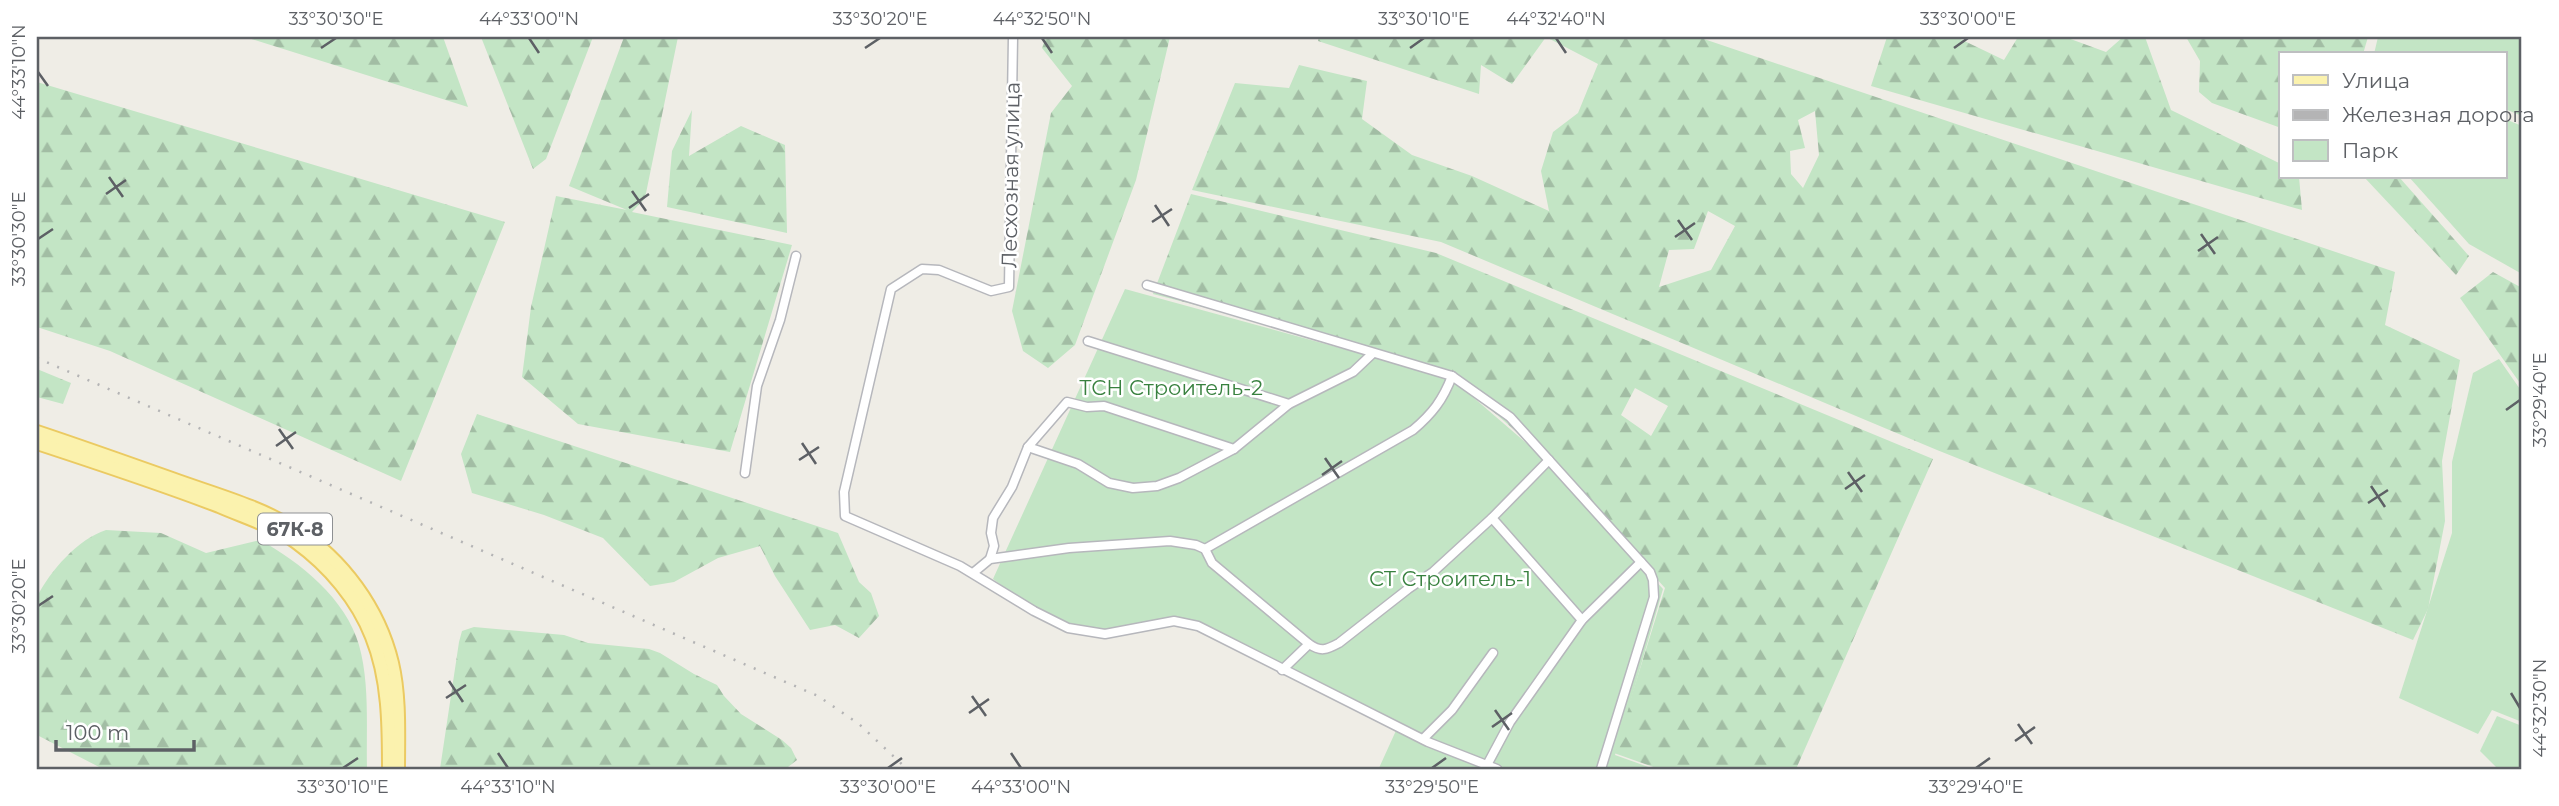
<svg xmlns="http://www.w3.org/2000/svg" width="2559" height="806" font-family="Montserrat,sans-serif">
<defs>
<pattern id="forest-firs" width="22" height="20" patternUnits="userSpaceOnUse" patternTransform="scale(1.75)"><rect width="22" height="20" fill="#c3e5c5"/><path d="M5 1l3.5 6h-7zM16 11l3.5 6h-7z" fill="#a2bda4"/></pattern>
</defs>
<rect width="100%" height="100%" fill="#efede6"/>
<g fill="url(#forest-firs)" fill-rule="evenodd">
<path d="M245 37H443L468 107Z"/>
<path d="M481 37H593L546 159 533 169Z"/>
<path d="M624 37H678L645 198 632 212 792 245 730 452 578 424 522 377 531 307 556 196 627 210 569 186Z"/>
<path d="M1046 37H1170L1136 180 1075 345 1048 368 1023 351 1012 311 1051 113 1072 86 1042 48Z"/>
<path d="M1319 37H1698L2395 272 2385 325 2460 360 2442 461 2445 521 2428 609 2413 640 1937 450 1441 242 1192 190 1235 83 1289 88 1299 65 1367 81 1362 119 1412 155 1472 176 1549 211 1541 171 1553 132 1578 113 1598 64 1546 37 1512 84 1481 65 1479 94 1318 41ZM1815 111 1819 155 1803 188 1791 174 1790 151 1805 148 1798 120ZM1708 211 1735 226 1711 270 1659 287 1669 250 1694 249Z"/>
<path d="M1887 37H1956L2004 60 2018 37H2065L2106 52 2123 37H2145L2171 110 2281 164V177H2299L2302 210 1871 86Z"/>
<path d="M2186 37H2368L2363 54H2281V128L2212 103 2199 92 2200 61Z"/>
<path d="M37 82 505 222 401 481 110 351 37 327Z"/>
<path d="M692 110 689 156 741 126 785 145 787 233 667 207 672 151Z"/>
<path d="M2364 177H2399L2469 256 2456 275Z"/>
<path d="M1191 194 1436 253 1933 459 1796 769H1659L1614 753 1665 588 1549 460 1452 376 1365 349 1153 294ZM1635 388 1668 406 1651 436 1621 415Z"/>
<path d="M2493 272 2522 288V386L2460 298Z"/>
<path d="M37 369 71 383 63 404 37 397Z"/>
<path d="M477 414 838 533 859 582 871 593 879 616 859 638 835 625 810 630 775 576 760 546 718 558 674 582 650 586 603 538 544 515 472 493 461 454Z"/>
<path d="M106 530 161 533 206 553 260 540C300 562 346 599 359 645 370 684 366 729 367 769H103L37 735V597C50 571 78 539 106 530Z"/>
<path d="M474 627 564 635 588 643 649 649 660 653 694 674 717 685 724 696 741 714 782 740 791 748 797 760 788 767 780 769H440L459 642 462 631Z"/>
</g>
<g fill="#c3e5c5">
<path d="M2378 37H2522V116L2505 109V54H2374Z"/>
<path d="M2505 119 2522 126V274L2469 244 2409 177H2505Z"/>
<path d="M1125 289 1369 356 1352 370 1289 402 1234 447 1180 476 1158 484 1133 486 1108 481V486L1132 489 1157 488 1181 480 1236 450 1291 405 1355 373 1373 357 1453 380 1546 460 1663 589 1615 755 1654 769 1379 768 1399 724 1286 669 1312 644 1214 562C1212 557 1209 551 1205 547 1192 534 1133 540 1115 543 1132 545 1191 539 1203 550 1206 553 1208 560 1210 564L1306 644 1283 668C1253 652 1208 622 1176 619 1153 618 1130 631 1107 633 1065 635 1025 603 993 579Z"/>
<path d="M2499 359 2522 392V722L2492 710 2478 734 2399 698 2452 533V462L2473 373Z"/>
<path d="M2497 716 2522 726V769H2498L2480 751Z"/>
</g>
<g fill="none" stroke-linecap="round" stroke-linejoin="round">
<g stroke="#b6b7bc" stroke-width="11">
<g id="minor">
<path d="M1013 37 1009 287 991 291 939 270 922 269 891 289 844 492 845 516 960 566 1034 611 1068 628 1105 634 1174 621 1198 626 1428 742 1497 769"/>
<path d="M1147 285 1452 376 1510 417 1650 572 1653 580 1654 597 1601 769"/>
<path d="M1088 341 1289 404"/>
<path d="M1028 447 1078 464 1109 483 1133 488 1157 486 1179 478 1234 449 1289 404 1353 372 1372 354"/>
<path d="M745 473 757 386 780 320 796 256"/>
<path d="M1492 518 1582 620"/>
<path d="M1205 549 1413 430C1432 414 1443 400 1452 376"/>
<path d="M990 559 994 546 991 533 993 518 1012 487 1028 447 1067 402 1087 407 1104 406 1234 449"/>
<path d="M973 573 990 559 1069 548 1170 541 1196 545 1205 549 1212 563 1309 644C1321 652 1326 650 1339 643L1408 589 1433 572 1492 518 1549 460"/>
<path d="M1282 670 1309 644"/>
<path d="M1423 739 1452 710 1493 653"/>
<path d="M1487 765 1510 722 1582 620 1641 562"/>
</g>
</g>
<g stroke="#ebca62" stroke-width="16">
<g id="primary">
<path d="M37 432C82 447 127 463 172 479 213 494 259 506 295 529 343 559 379 609 392 663 400 697 398 735 398 769"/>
<path d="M37 443C98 463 159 483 219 506 244 517 274 526 296 542 329 566 358 600 372 637 389 679 389 726 389 769"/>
</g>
</g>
<use href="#minor" stroke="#fff" stroke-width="8"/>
<use href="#primary" stroke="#fbf2ae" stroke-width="12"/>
<path stroke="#b4b4b5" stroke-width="2.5" stroke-dasharray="2 9" stroke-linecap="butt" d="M37 358 818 696 859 724 907 769"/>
</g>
<path fill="none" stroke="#5d6065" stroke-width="2.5" d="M529 38 539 53M1042 38 1052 53M1556 38 1566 53M321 48 336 38M865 48 880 38M1410 48 1424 38M1954 48 1968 38M38 72 48 86M109 177 123 197M632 191 646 211M106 194 126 180M1155 205 1169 226M629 208 649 194M1678 220 1692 240M1152 222 1172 209M2201 234 2215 254M1675 237 1695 223M38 239 53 229M2198 251 2218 237M2506 410 2520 400M279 429 293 449M802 443 816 464M276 446 296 432M1325 458 1339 478M799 460 819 447M1848 472 1862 492M1322 475 1342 461M2371 486 2385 507M1845 489 1865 475M2368 503 2388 490M38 606 53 596M449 681 463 702M2511 693 2520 708M972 696 986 716M446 698 466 685M1495 710 1509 730M969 713 989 699M2018 724 2032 744M1492 727 1512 713M2015 741 2035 727M498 753 508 768M1011 753 1021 768M343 768 358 758M888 768 902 758M1432 768 1446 758M1976 768 1990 758"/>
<g text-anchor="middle" stroke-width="5" stroke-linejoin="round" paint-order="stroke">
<rect fill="#fff" stroke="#8e9093" stroke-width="2" x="258" y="513.5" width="74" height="31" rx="5"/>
<g font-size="19" font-weight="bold" fill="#5d6065">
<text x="295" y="536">67К-8</text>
</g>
<g font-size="21" fill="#5d6065" stroke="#fff">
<text transform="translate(1011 175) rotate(-89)" y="7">Лесхозная улица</text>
</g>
<g font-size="21" fill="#38813f" stroke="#fff">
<text x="1171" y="395">ТСН Строитель-2</text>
<text x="1450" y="586">СТ Строитель-1</text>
</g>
</g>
<rect width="2559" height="806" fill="none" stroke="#ffffff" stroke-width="77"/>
<rect x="2279" y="52" width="228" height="126" fill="#ffffff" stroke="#bebfc1" stroke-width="2"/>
<rect x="2293" y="75" width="35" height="10" fill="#fbf2ae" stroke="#bebfc1" stroke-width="2"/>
<text x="2342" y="88" font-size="21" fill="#5d6065">Улица</text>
<rect x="2293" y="110" width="35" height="10" fill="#b4b4b5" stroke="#bebfc1" stroke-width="2"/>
<text x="2342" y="122" font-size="21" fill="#5d6065">Железная дорога</text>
<rect x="2293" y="140" width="35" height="21" fill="#c3e5c5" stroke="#bebfc1" stroke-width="2"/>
<text x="2342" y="158" font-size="21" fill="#5d6065">Парк</text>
<path d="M56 740v10h138v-10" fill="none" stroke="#5d6065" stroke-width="3.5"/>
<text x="66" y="740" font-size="21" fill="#5d6065" stroke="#ffffff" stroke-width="5" paint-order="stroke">100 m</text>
<rect x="38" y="38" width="2482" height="730" fill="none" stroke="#5d6065" stroke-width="2.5"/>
<g font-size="18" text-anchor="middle" fill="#5d6065">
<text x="336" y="25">33°30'30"E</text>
<text x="529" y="25">44°33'00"N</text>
<text x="880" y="25">33°30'20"E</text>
<text x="1042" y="25">44°32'50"N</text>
<text x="1424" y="25">33°30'10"E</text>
<text x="1556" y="25">44°32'40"N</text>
<text x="1968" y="25">33°30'00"E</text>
<text transform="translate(19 72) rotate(-90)" y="6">44°33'10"N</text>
<text transform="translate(19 239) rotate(-90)" y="6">33°30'30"E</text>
<text transform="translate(2540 400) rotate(-90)" y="6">33°29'40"E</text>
<text transform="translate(19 606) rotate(-90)" y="6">33°30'20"E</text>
<text transform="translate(2540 708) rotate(-90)" y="6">44°32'30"N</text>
<text x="343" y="793">33°30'10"E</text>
<text x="508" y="793">44°33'10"N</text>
<text x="888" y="793">33°30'00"E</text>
<text x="1021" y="793">44°33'00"N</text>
<text x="1432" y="793">33°29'50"E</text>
<text x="1976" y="793">33°29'40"E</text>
</g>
</svg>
